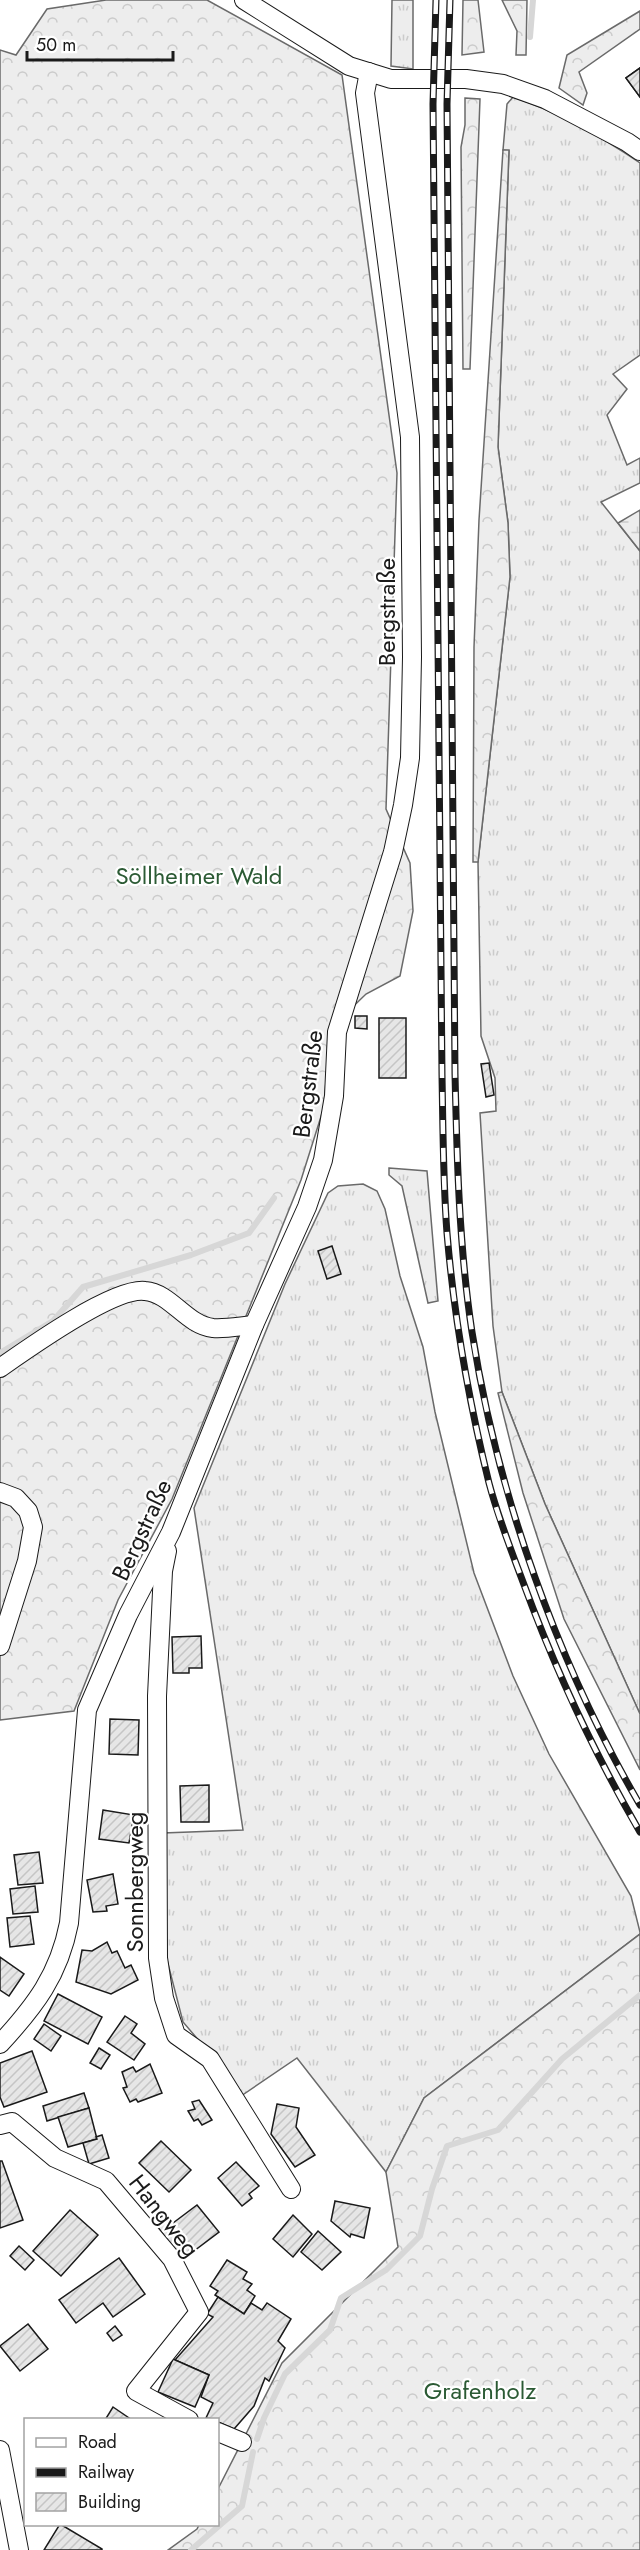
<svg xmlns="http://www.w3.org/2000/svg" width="640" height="2550" font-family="Jost,sans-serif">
<defs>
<pattern id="grass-tufts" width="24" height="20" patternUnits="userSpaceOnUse" patternTransform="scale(1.5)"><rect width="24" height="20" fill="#ededed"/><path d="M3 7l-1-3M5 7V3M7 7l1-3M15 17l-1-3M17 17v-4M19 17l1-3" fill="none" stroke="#cbcbcb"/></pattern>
<pattern id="forest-crowns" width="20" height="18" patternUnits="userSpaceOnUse" patternTransform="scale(1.5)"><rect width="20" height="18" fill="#ededed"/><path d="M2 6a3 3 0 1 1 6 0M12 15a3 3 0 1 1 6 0" fill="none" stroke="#cbcbcb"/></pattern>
<pattern id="wetland-marsh" width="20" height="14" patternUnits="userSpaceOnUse" patternTransform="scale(1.5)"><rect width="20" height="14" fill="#ededed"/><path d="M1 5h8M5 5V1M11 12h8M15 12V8" fill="none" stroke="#cbcbcb"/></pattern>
<pattern id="building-hatch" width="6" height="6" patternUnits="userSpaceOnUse" patternTransform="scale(1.5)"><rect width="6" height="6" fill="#e6e6e6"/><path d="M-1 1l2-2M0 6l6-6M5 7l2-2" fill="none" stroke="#c5c5c5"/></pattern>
</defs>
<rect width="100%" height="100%" fill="#fff"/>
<g fill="url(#grass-tufts)" stroke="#6a6a6a" stroke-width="1.5">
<path d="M392 0H413V69L391 66Z"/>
<path d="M513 97C558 112 602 137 640 163V355L613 374 627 389 607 415 627 465 640 458V483L601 502 640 551V1714L545 1504 502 1392 493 1326 480 1113 496 1111 495 1078 481 1036 478 862 510 577 508 523 498 447 509 151 503 150 507 104Z"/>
<path d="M389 1168 427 1171 438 1301 428 1303 402 1186 389 1175Z"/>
<path d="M363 1184 377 1191 385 1209 400 1276 423 1347 435 1412 474 1573 513 1676 549 1754 631 1896 640 1932V1934L424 2098 386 2172 297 2058 241 2096 213 2057 183 2022 167 1960 163 1833 243 1830 194 1508 285 1284 328 1193 338 1186Z"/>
</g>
<g fill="url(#forest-crowns)" stroke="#6a6a6a" stroke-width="1.5">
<path d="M106 0H207L342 75 397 473 386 809 410 863 413 911 400 976 366 994 330 1029 324 1107 301 1180 172 1499 118 1600 74 1711 0 1720V50L16 55 47 9Z"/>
<path d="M463 0H478L484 52 462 55Z"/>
<path d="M502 0H527L526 55H516L517 31Z"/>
<path d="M640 11V29L579 72 587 93 583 105 559 88 567 55Z"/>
<path d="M465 98 480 99 470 369H463L461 147 465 125Z"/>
<path d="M503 150H509L498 447 508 523 510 577 478 862H473L474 647 479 520Z"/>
<path d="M502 1392 545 1504 640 1714V1770L564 1619 523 1493 498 1393Z"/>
<path d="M640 1934V2550H168L197 2529 199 2525 218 2524V2489L282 2363 398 2247 386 2172 424 2098Z"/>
</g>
<path fill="url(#wetland-marsh)" stroke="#6a6a6a" stroke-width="1.5" d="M640 510V551L618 523Z"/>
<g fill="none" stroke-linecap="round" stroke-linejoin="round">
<g stroke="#d7d7d7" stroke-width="6">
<path d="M530 37 533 0"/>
<path d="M0 1353 53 1321 83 1287 191 1255 249 1233 274 1198"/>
<path d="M257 2439 264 2418 285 2374 330 2330 341 2298 386 2270 420 2236 432 2189 447 2146 498 2130 562 2059 640 1995"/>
<path d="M191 2550 242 2506 253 2452"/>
</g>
</g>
<g fill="url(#building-hatch)" stroke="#1a1a1a" stroke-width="1.5">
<path d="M640 68V97L626 78Z"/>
<path d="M640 68V97L626 78Z"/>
<path d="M355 1016H367V1029L355 1028Z"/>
<rect x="379" y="1018" width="27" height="60"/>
<path d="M489 1063 494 1095 486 1097 481 1064Z"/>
<path d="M332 1246 341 1274 327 1279 318 1251Z"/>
<path d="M201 1636 202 1668H189V1673H173L172 1637Z"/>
<path d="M110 1719 139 1720 138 1755 109 1754Z"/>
<path d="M209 1785V1822H181L180 1786Z"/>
<path d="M103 1810 134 1815 129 1843 99 1839Z"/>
<path d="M39 1852 43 1883 18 1885 14 1855Z"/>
<path d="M113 1874 118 1904 106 1906 107 1911 93 1912 87 1880Z"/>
<path d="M35 1886 38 1912 13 1914 10 1889Z"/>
<path d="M30 1916 34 1944 10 1947 7 1918Z"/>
<path d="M107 1942 112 1953 117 1951 125 1968 131 1965 138 1980 111 1994 76 1982 82 1950 92 1951Z"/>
<path d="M0 1957 24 1974 9 1996 0 1990Z"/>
<path d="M58 1994 102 2017 88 2044 44 2021Z"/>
<path d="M125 2016 137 2024 131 2033 145 2044 134 2060 107 2042Z"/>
<path d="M44 2024 61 2036 51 2051 34 2039Z"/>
<path d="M99 2048 110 2055 101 2069 90 2063Z"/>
<path d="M32 2051 47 2092 4 2107 0 2097V2063Z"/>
<path d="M150 2064 162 2093 138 2102 136 2099 130 2102 123 2088 127 2087 122 2072 133 2067 136 2072Z"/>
<path d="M84 2093 89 2108 47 2121 43 2106Z"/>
<path d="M199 2100 212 2120 202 2125 198 2119 194 2121 188 2111 195 2109 192 2102Z"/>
<path d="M277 2104 299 2108 296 2127 315 2155 295 2167 271 2134Z"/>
<path d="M89 2108 97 2139 68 2147 58 2117Z"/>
<path d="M102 2135 109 2158 89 2164 83 2143 97 2139 96 2137Z"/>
<path d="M161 2141 191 2170 169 2192 139 2163Z"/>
<path d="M0 2161H2L23 2220 0 2228Z"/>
<path d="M236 2162 259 2186 249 2194 252 2198 242 2206 218 2178Z"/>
<path d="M335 2201 370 2208 364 2238 351 2234 350 2237 331 2221Z"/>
<path d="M197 2205 219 2232 182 2260 154 2222 166 2213 173 2223Z"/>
<path d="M70 2210 98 2235 61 2276 33 2251Z"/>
<path d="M293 2215 312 2234 293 2257 273 2239Z"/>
<path d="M318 2231 341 2252 322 2270 301 2252Z"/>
<path d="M19 2246 34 2260 25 2270 10 2256Z"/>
<path d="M119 2258 145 2294 113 2317 103 2303 76 2323 59 2300Z"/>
<path d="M227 2260 247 2272 243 2279 252 2284 247 2290 255 2296 244 2314 215 2295 218 2291 210 2286Z"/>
<path d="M218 2297 244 2314 251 2303 262 2310 267 2303 291 2319 278 2341 285 2348 269 2381 265 2378 254 2406 234 2429 218 2422V2420L206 2418 213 2403 201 2397 209 2375 175 2360 213 2317 207 2314Z"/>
<path d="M28 2324 48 2349 20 2371 0 2346Z"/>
<path d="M115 2326 122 2335 113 2341 107 2333Z"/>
<path d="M173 2359 209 2375 195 2407 158 2392Z"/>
<path d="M113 2407 132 2420H105Z"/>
<path d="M60 2524 102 2549V2550H44Z"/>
</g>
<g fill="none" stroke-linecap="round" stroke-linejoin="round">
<g stroke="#1a1a1a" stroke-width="20">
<g id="minor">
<path d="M244 0 349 66 391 79H466L503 84 545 99 627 142 640 151"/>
<path d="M0 1368C27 1349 114 1287 145 1291 171 1293 186 1325 213 1328 226 1329 241 1326 254 1325"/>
<path d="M0 1492 16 1498 28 1511 33 1527 27 1561 0 1646"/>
<path d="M167 1551 163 1571 157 1696 158 1958 164 1998 176 2035 210 2059 291 2189"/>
<path d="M0 2044C35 2006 59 1975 69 1923L87 1710 128 1615 171 1532 254 1325 307 1207 323 1160 334 1096 337 1032 393 852 403 805 410 758 412 657 410 437 365 93 369 72"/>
<path d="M0 2125 12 2122 55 2158 106 2181 172 2259 199 2312 136 2391 189 2420"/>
<path d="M218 2432 242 2442"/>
<path d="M0 2450 19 2550"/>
</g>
</g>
<use href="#minor" stroke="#fff" stroke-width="18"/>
<g stroke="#1a1a1a" stroke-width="7">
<g id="rail">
<path d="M436 0 433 104 442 1075C443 1128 443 1181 447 1233 454 1317 469 1402 489 1483 498 1517 511 1550 523 1582 555 1669 593 1751 640 1832"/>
<path d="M450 0 447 104 455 1074C457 1160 459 1246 472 1332 497 1494 558 1664 640 1805"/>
</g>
</g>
<use href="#rail" stroke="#fff" stroke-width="4.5" stroke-dasharray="14" stroke-linecap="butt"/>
</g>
<g text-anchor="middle" stroke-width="4.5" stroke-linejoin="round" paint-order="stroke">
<g font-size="24" fill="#1a1a1a" stroke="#fff">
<text transform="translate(387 612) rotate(-90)" y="8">Bergstraße</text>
<text transform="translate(308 1084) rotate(-83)" y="8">Bergstraße</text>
<text transform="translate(142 1530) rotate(-65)" y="8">Bergstraße</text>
<text transform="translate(135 1882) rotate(-90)" y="8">Sonnbergweg</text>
<text transform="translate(164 2216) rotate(52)" y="8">Hangweg</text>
</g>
<g font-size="24" fill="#2b5a34" stroke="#fff">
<text x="199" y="884">Söllheimer Wald</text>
<text x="480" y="2399">Grafenholz</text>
</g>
</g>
<rect x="24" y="2418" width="195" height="108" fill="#ffffff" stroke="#a3a3a3" stroke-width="1.5"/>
<rect x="36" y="2438" width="30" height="9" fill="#ffffff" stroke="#a3a3a3" stroke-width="1.5"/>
<text x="78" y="2448" font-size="18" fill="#1a1a1a">Road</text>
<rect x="36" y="2468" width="30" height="9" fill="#1a1a1a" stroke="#a3a3a3" stroke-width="1.5"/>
<text x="78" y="2478" font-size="18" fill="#1a1a1a">Railway</text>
<rect x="36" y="2493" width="30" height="18" fill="url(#building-hatch)" stroke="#a3a3a3" stroke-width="1.5"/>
<text x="78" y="2508" font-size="18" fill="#1a1a1a">Building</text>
<path d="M27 51v9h146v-9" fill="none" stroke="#1a1a1a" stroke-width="3"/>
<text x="36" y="51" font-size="18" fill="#1a1a1a" stroke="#ffffff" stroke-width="4.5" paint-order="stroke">50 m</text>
</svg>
